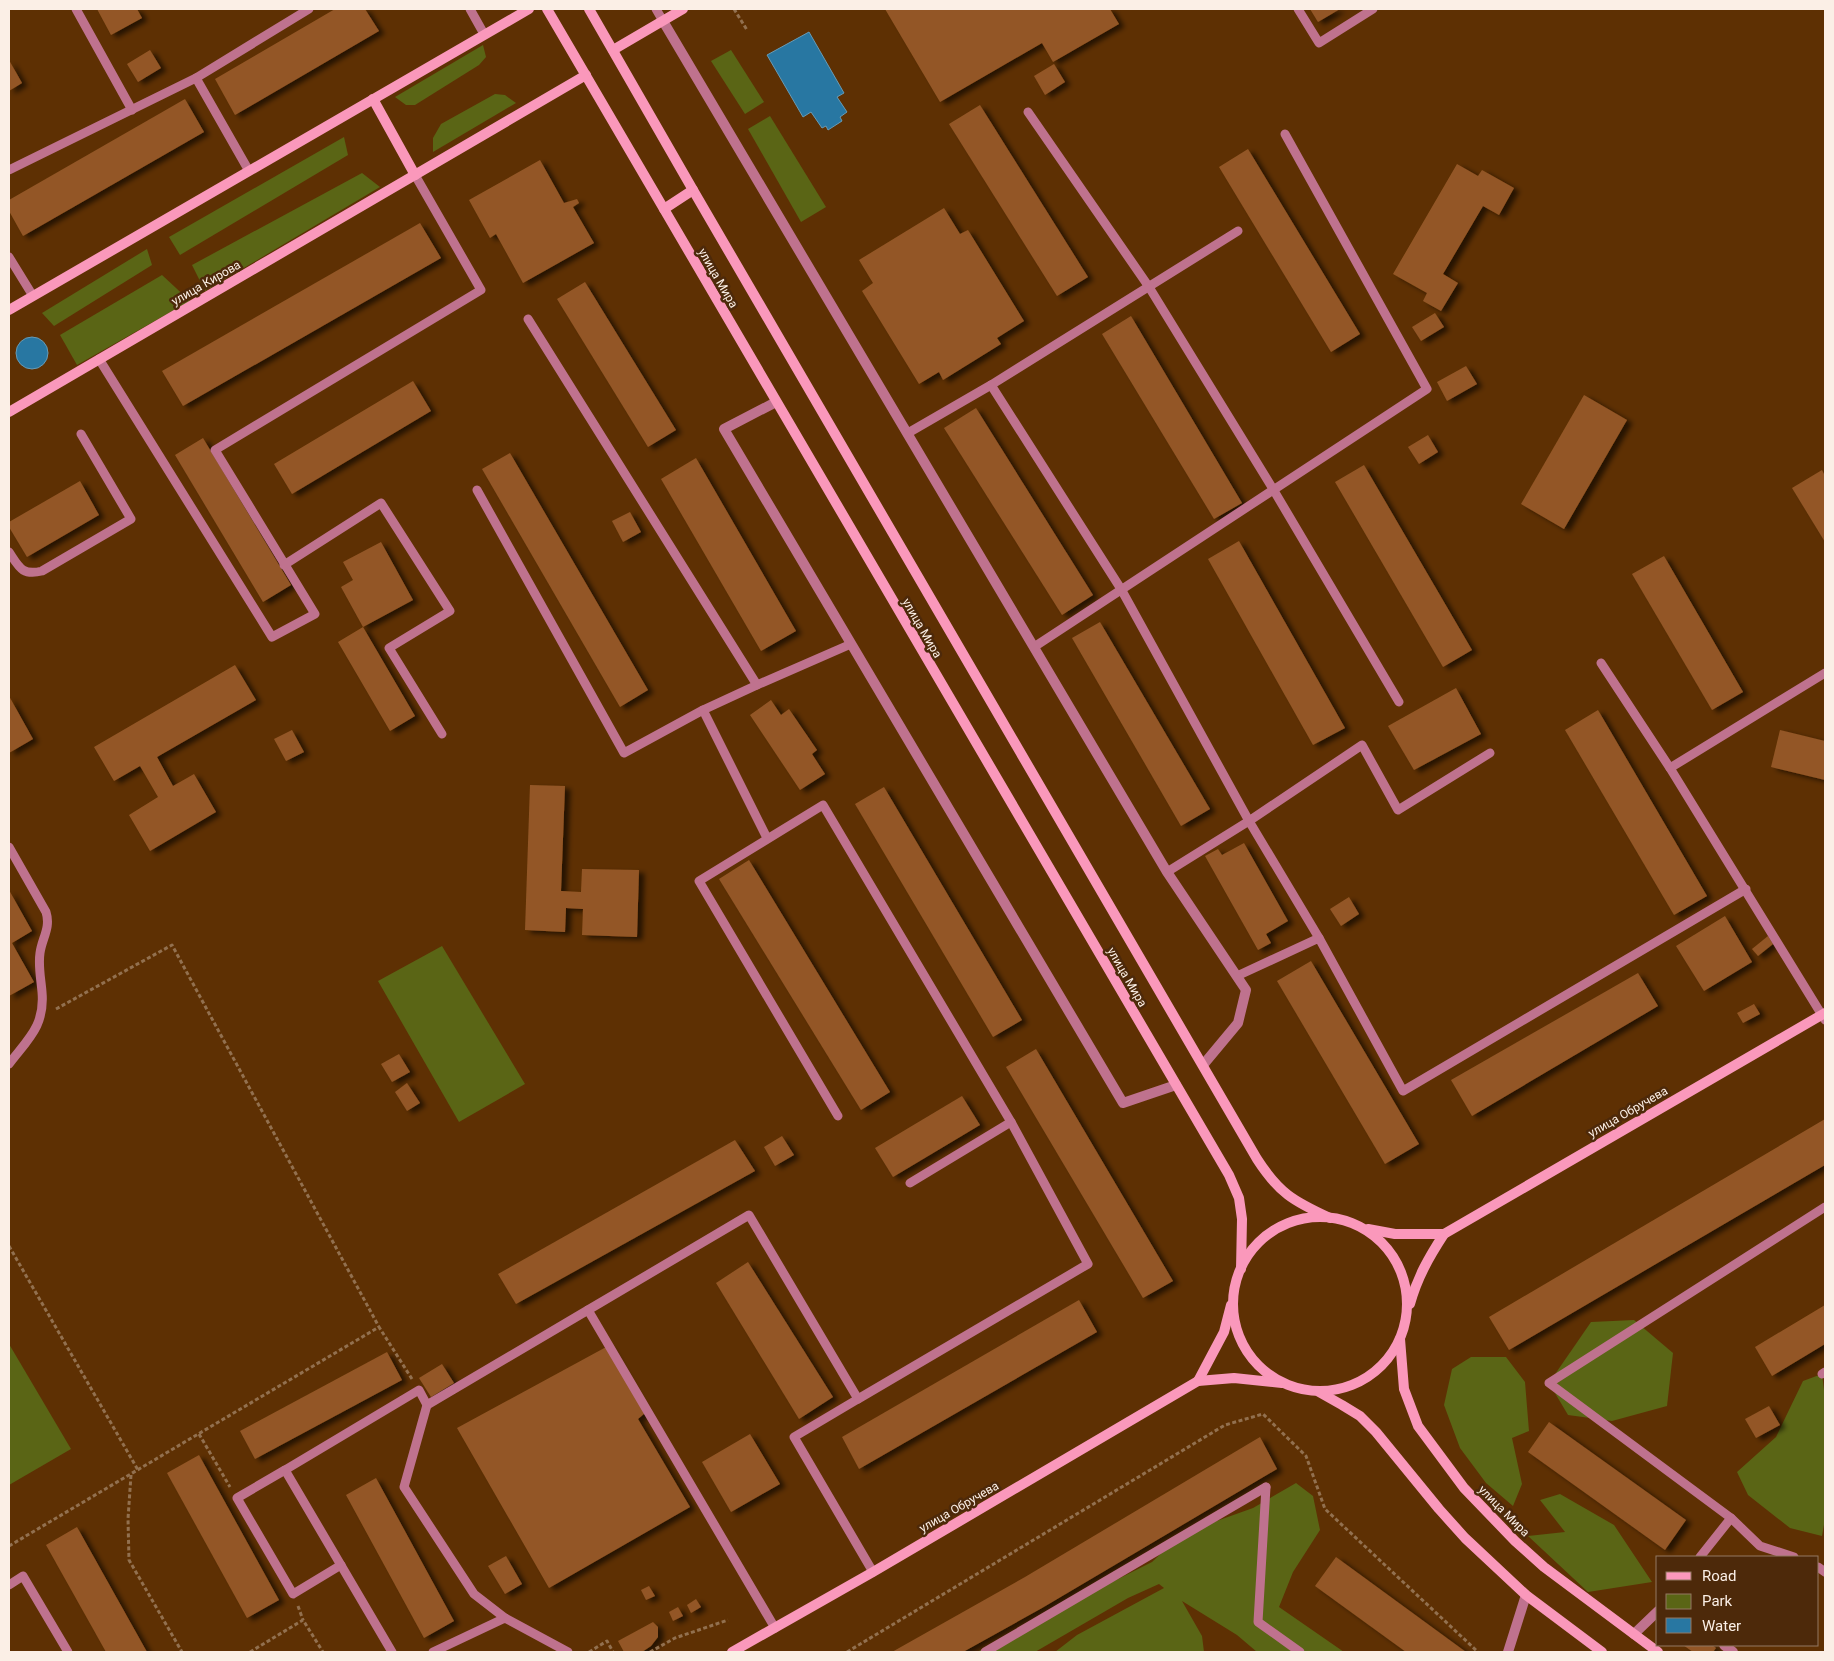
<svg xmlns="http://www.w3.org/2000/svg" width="1834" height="1661" font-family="Roboto,sans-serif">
<defs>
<filter id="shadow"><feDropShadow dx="5.5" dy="3" stdDeviation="2.5" flood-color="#0009"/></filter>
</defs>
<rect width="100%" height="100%" fill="#5e3003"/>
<g fill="#5a6515">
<path d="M483 45 486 57 479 65 415 105H406L395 97Z"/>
<path d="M731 50 764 102 745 114 711 61Z"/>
<path d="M495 94 505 95 516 103 433 152V138L441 124Z"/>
<path d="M770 116 826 207 801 222 748 129Z"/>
<path d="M344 137 348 155 180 255 169 237Z"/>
<path d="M362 173 380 187 205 291 192 265Z"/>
<path d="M147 249 152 265 54 326 42 313Z"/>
<path d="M162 275 190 301 77 365 60 335Z"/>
<path d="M442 946 525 1084 459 1122 378 981Z"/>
<path d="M1634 1320 1673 1353 1667 1406 1612 1421 1568 1415 1549 1383 1591 1322Z"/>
<path d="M9 1344 71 1449 9 1485Z"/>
<path d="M1471 1357H1506L1525 1382 1529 1431 1512 1438 1522 1484 1513 1506 1486 1483 1460 1448 1444 1405 1452 1369Z"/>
<path d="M1822 1374 1825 1398V1519L1822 1536 1790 1528 1748 1495 1737 1472 1776 1437 1803 1381Z"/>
<path d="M1296 1483 1313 1496 1320 1530 1293 1572 1279 1607 1344 1652H1257L1237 1635 1182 1601 1202 1636 1204 1652H1055L1077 1635 1164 1588 1159 1584 1128 1598 1035 1652H977L1056 1607 1118 1579 1152 1562 1173 1542 1211 1523 1253 1508Z"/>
<path d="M1560 1494 1614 1525 1652 1582 1588 1592 1528 1536 1565 1532 1540 1500Z"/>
</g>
<g fill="#2877a2" stroke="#679bb6">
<path d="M809 32 844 93 837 97 847 112 840 117 842 121 828 130 826 126 822 128 811 112 803 117 767 55Z"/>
<circle cx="32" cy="353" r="16"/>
</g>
<g fill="#935726" filter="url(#shadow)">
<path d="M97 9H137L142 18 111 35Z"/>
<path d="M335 9H365L379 31 235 115 215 79Z"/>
<path d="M885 9H1110L1119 24 1053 62 1042 43 940 102Z"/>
<path d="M1310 9H1340L1318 22Z"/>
<path d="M150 50 161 68 138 82 127 64Z"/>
<path d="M9 60 22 83 9 91Z"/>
<path d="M1054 64 1065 82 1045 95 1034 76Z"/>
<path d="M185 99 204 132 23 236 9 211V200Z"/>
<path d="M980 105 1088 277 1057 296 949 124Z"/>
<path d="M1248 149 1360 334 1331 352 1219 167Z"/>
<path d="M540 160 564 203 577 199 579 203 573 207 594 243 523 283 496 234 490 238 469 200Z"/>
<path d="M1457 164 1478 176 1482 170 1514 188 1499 215 1483 206 1443 274 1458 283 1441 311 1423 301 1427 293 1393 274Z"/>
<path d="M944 208 960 234 968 230 1024 321 997 338 1001 344 943 380 939 372 919 384 862 291 873 283 859 260Z"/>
<path d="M420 223 441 258 183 406 162 371Z"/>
<path d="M585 282 676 430 648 447 557 299Z"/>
<path d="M1435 313 1444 327 1421 341 1412 327Z"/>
<path d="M1131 316 1242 503 1214 519 1102 334Z"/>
<path d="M1466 366 1477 384 1447 401 1437 382Z"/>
<path d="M413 381 431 411 292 494 274 464Z"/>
<path d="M1584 395 1627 420 1564 529 1521 504Z"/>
<path d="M976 408 1093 595 1062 615 944 428Z"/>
<path d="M1428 435 1438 452 1419 464 1408 447Z"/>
<path d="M203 438 291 585 263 602 175 455Z"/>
<path d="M510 453 648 690 620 707 482 469Z"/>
<path d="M696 458 796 631 761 651 661 479Z"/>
<path d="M1364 465 1472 650 1443 667 1335 482Z"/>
<path d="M1822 470 1825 476V542L1792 488Z"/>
<path d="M80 481 99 515 27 557 9 527V522Z"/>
<path d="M630 512 641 532 623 542 612 521Z"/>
<path d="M1239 541 1345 728 1313 745 1208 559Z"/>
<path d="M381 542 413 600 363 627 415 716 390 731 338 642 363 627 341 587 353 580 343 562Z"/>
<path d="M1664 556 1743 692 1712 710 1632 574Z"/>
<path d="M1100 622 1210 809 1181 826 1072 638Z"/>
<path d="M235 665 256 700 157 757 173 786 194 774 216 812 150 851 129 815 158 797 140 766 114 781 94 747Z"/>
<path d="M1456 688 1481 734 1414 770 1388 726Z"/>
<path d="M9 696 33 739 9 753Z"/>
<path d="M771 700 781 715 789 709 817 750 812 754 825 774 800 790 750 715Z"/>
<path d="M1598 710 1707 896 1674 915 1565 730Z"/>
<path d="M292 730 304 752 286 761 274 739Z"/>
<path d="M1780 730 1825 741V780L1771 767Z"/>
<path d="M530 785 565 786 561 891 581 892 582 869 639 870 637 937 582 935 583 909 566 908 565 932 525 930Z"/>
<path d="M884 787 1022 1020 993 1037 855 804Z"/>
<path d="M1244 843 1288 921 1266 934 1271 943 1258 950 1205 856 1218 849 1222 855Z"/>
<path d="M749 860 890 1092 861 1110 719 879Z"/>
<path d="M9 890 32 931 12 943 34 982 9 996Z"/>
<path d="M1349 897 1359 914 1341 926 1330 909Z"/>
<path d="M1725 916 1752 962 1704 991 1676 946Z"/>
<path d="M1768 936 1773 944 1758 956 1752 949Z"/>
<path d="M1311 961 1419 1144 1385 1164 1277 981Z"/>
<path d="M1638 973 1658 1006 1472 1116 1451 1080Z"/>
<path d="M1754 1004 1760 1014 1743 1023 1737 1013Z"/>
<path d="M1036 1049 1173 1281 1143 1298 1006 1067Z"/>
<path d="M399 1054 410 1072 392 1082 381 1064Z"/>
<path d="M407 1083 420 1103 407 1111 395 1092Z"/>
<path d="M962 1096 980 1125 893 1177 875 1148Z"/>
<path d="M1825 1119V1165L1509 1350 1489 1317Z"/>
<path d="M782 1136 794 1155 775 1166 764 1147Z"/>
<path d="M735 1140 755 1171 516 1304 498 1274Z"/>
<path d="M748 1262 833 1397 799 1419 716 1283Z"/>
<path d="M1079 1300 1097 1332 859 1469 842 1437Z"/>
<path d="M1825 1305V1344L1772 1376 1755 1347Z"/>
<path d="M608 1346 645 1413 638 1419 690 1507 549 1588 457 1428Z"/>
<path d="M387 1352 402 1380 255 1459 240 1431Z"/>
<path d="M442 1364 454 1383 431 1397 419 1378Z"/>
<path d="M1769 1406 1780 1425 1756 1438 1745 1419Z"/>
<path d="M1549 1422 1686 1520 1665 1550 1528 1452Z"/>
<path d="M750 1434 780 1484 731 1512 702 1462Z"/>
<path d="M1260 1437 1277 1469 1042 1608 963 1652H892L1025 1577Z"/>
<path d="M199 1455 279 1600 247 1618 167 1473Z"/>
<path d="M376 1478 454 1621 424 1638 346 1495Z"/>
<path d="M77 1527 147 1652H106L46 1545Z"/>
<path d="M506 1556 522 1584 505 1594 488 1566Z"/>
<path d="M1336 1557 1466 1652H1406L1315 1586Z"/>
<path d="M649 1586 655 1596 646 1600 641 1590Z"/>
<path d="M696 1599 701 1607 691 1613 687 1605Z"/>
<path d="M678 1607 683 1616 673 1621 669 1612Z"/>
<path d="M653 1622 658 1627V1637L651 1646 642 1652H624L618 1641Z"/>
<path d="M1683 1645H1712L1716 1648 1713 1652H1693Z"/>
</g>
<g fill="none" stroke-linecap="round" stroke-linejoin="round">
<g stroke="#92704f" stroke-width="3" stroke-dasharray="4 2.5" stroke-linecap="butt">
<path d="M734 9 747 30"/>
<path d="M56 1009 172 945 379 1327"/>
<path d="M9 1246 138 1470"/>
<path d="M199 1434 230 1487"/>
<path d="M131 1475 128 1519 129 1560 182 1652"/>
<path d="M9 1546 379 1327 412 1379"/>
<path d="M298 1606 303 1620"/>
<path d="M250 1652 303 1620 323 1652"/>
<path d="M589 1652 607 1641 613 1652"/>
<path d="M650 1652 675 1638 728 1620"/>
<path d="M847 1652 1225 1425 1263 1414 1306 1456 1325 1509 1478 1652"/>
</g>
<g stroke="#bf728e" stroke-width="9">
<path d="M76 9 132 110"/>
<path d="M470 9 484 34"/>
<path d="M656 9 663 21"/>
<path d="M1298 9 1319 43 1373 9"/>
<path d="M196 78 309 9"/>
<path d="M1028 112 1149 287 1273 489 1399 702"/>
<path d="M9 170 196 78 249 171"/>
<path d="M9 257 33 296"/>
<path d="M528 319 757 685"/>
<path d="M99 359 272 637 315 614 215 450 481 290 415 175"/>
<path d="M991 385 1238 231"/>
<path d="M908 433 991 385 1121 589 1249 821 1362 745 1398 810 1490 753"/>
<path d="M477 490 624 753 703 710 767 838"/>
<path d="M9 552C19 567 22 576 42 571L131 519 81 434"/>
<path d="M284 565 381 503 450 611 389 648 442 734"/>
<path d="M1034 647 1427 389 1285 134"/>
<path d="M1601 663 1670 768"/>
<path d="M1825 673 1670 768 1825 1020"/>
<path d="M703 710 757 685 851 644"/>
<path d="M9 847 46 912C51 928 42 938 40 953 38 966 41 979 42 992 45 1026 28 1039 9 1064"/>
<path d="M1167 872 1249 821 1319 938"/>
<path d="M1237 976 1319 938 1403 1091 1746 889"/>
<path d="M838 1116 699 881 823 805 1011 1122"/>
<path d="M588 1310 749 1215 858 1399 794 1437 873 1572"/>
<path d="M1822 1374 1825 1372"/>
<path d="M858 1399 1088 1264 1011 1122 910 1183"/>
<path d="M427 1405 404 1487 474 1594 505 1618"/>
<path d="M285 1470 237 1498 293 1594 341 1565"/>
<path d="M1266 1487 1258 1622 1300 1652"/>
<path d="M1731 1518 1549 1383 1825 1207"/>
<path d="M1700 1557 1731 1518 1760 1546 1794 1557"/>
<path d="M1818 1567 1825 1572"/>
<path d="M9 1585 23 1576 68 1652"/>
<path d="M392 1652 285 1470 419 1390 427 1405 588 1310 775 1628"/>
<path d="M433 1652 505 1618 568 1652"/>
<path d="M985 1652 1266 1487"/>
</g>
<g stroke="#bf728e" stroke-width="10">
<path d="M663 21 1167 872 1246 990 1238 1023 1203 1065"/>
<path d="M776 402 724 429 1123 1103 1176 1085"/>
<path d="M1634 1634 1658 1611"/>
<path d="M1724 1645 1733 1652"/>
<path d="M1508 1652 1526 1595"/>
</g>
<g stroke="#fa98bb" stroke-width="10">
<path d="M547 9 1229 1175 1239 1198 1242 1219 1241 1269"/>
<path d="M589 9 693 190 1257 1159C1279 1193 1293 1201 1330 1218"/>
<path d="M613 50 683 9"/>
<path d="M373 99 415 175"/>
<path d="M664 209 693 190"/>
<path d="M9 310 529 9"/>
<path d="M9 412 586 75"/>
<circle cx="1320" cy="1304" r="87"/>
<path d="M1368 1229 1395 1234H1444"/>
<path d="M1410 1304C1417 1278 1429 1257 1444 1234L1825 1013"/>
<path d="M1400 1339 1404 1389 1418 1426 1464 1488 1515 1541 1544 1567 1658 1652"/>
<path d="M1198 1381 1224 1332 1231 1305"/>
<path d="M1319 1392 1342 1405 1360 1416 1376 1432 1439 1509 1465 1538 1526 1595 1602 1652"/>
<path d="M732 1652 873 1572 1198 1381 1234 1378 1282 1383"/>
</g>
</g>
<g text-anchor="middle" stroke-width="5" stroke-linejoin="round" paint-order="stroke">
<g font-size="12" fill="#fbefe6" stroke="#4d290a">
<text transform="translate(718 278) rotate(60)" y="4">улица Мира</text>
<text transform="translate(206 283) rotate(-30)" y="4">улица Кирова</text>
<text transform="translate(922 628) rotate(60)" y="4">улица Мира</text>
<text transform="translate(1127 977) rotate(60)" y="4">улица Мира</text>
<text transform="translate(1628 1112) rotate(-30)" y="4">улица Обручева</text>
<text transform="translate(959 1507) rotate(-30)" y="4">улица Обручева</text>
<text transform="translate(1504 1511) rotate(45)" y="4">улица Мира</text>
</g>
</g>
<rect width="1834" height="1661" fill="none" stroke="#fbefe6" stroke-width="20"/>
<rect x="1656" y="1556" width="162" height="90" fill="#4d290a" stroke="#937862"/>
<rect x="1666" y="1572" width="25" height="8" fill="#fa98bb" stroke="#937862"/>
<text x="1702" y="1581" font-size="15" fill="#fbefe6">Road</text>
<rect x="1666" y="1594" width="25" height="15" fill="#5a6515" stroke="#937862"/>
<text x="1702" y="1606" font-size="15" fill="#fbefe6">Park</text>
<rect x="1666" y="1618" width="25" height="15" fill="#2877a2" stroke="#937862"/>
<text x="1702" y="1631" font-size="15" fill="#fbefe6">Water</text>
</svg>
